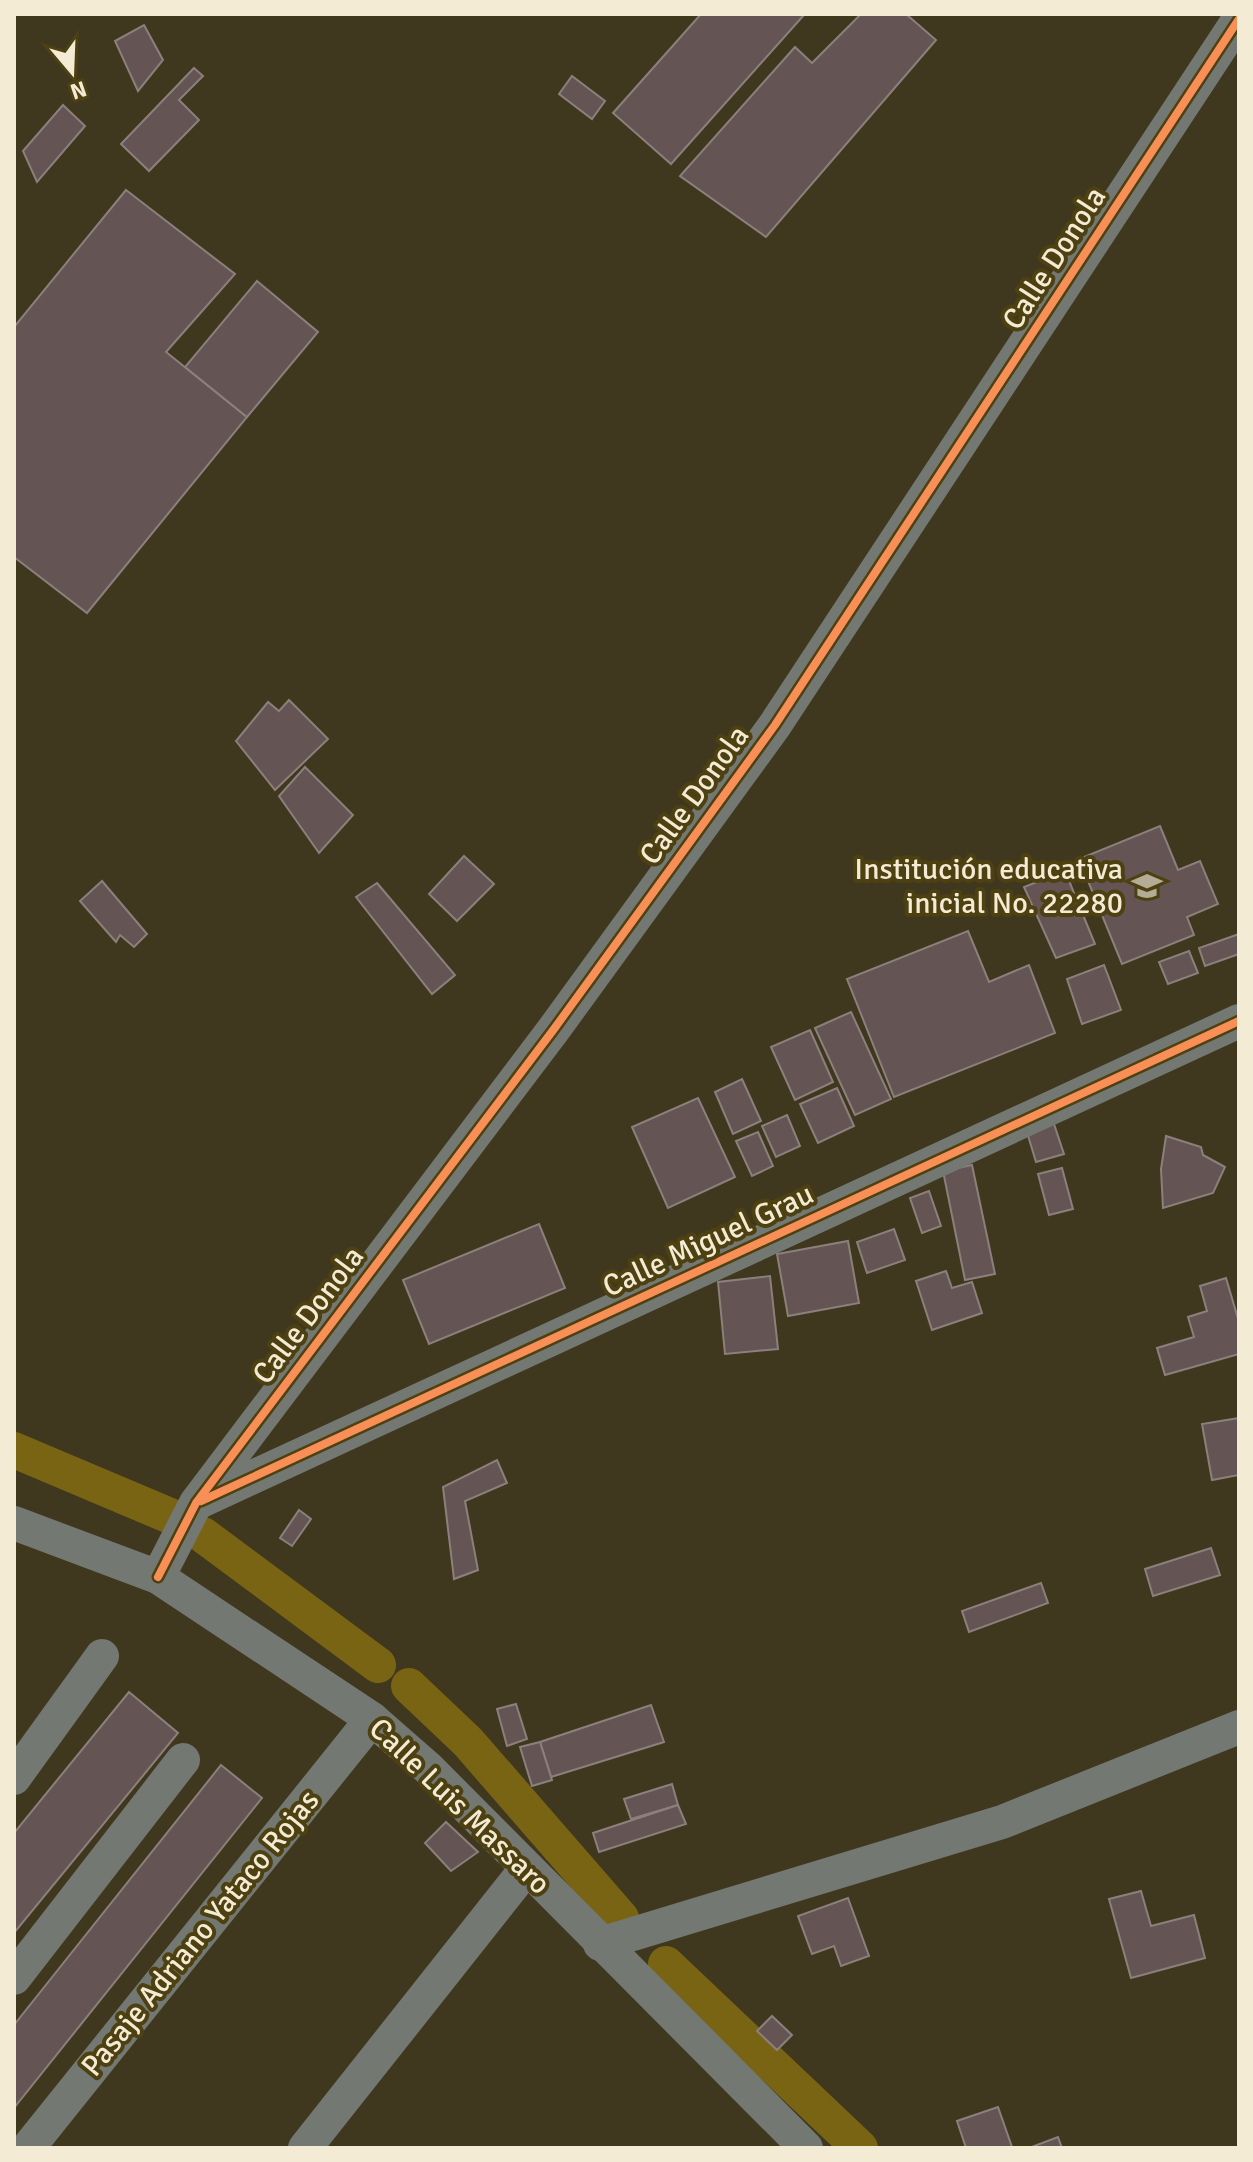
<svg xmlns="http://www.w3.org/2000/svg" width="1253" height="2162" font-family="Signika,sans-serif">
<rect width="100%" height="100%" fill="#3f381e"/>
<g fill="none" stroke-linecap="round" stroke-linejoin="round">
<g stroke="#786412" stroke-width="36">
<path d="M14 1450 175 1518"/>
<path d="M203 1535 378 1665"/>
<path d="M409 1686 468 1742 621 1918"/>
<path d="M666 1964 860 2148"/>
</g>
</g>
<g fill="#645454" stroke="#8b807b" stroke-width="2">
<path d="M701 14 804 15 671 164 613 113Z"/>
<path d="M861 14H906L936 40 766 237 680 176 795 47 812 63Z"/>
<path d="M144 25 163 60 138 91 115 41Z"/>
<path d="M194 68 203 76 179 100 199 120 149 171 121 144Z"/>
<path d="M572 76 605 101 592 119 559 94Z"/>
<path d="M63 105 85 126 37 182 23 151Z"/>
<path d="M126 190 235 274 166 352 247 417 87 613 14 557V327Z"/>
<path d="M257 281 318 332 247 417 185 367Z"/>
<path d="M289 700 328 739 275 790 236 741 268 702 279 711Z"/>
<path d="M305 767 353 815 319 853 279 796Z"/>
<path d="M1160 826 1178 870 1200 861 1218 904 1187 917 1194 935 1122 964 1079 859Z"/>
<path d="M464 856 494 884 457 921 429 894Z"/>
<path d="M1065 871 1095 944 1056 958 1024 887Z"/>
<path d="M102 881 147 934 134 947 120 935 116 942 80 901Z"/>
<path d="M377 883 455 975 432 994 356 897Z"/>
<path d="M968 931 989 982 1029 965 1055 1033 894 1097 847 979Z"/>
<path d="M1239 934V954L1205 966 1199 948Z"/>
<path d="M1189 951 1198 973 1168 984 1159 962Z"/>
<path d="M1104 965 1121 1010 1082 1024 1067 979Z"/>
<path d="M851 1012 891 1099 855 1115 815 1028Z"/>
<path d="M810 1030 833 1082 795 1100 771 1047Z"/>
<path d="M742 1079 761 1121 733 1134 715 1092Z"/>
<path d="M837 1088 854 1126 818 1143 800 1104Z"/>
<path d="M698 1098 735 1177 668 1208 632 1127Z"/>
<path d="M787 1115 800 1146 776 1157 762 1126Z"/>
<path d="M1053 1121 1064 1154 1036 1162 1026 1129Z"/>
<path d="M758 1132 773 1166 752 1176 736 1141Z"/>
<path d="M1166 1136 1201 1147 1203 1155 1225 1167 1213 1193 1163 1208 1161 1169Z"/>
<path d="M972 1165 995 1274 965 1280 943 1171Z"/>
<path d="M1062 1168 1073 1209 1049 1215 1038 1174Z"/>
<path d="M929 1191 941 1226 922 1233 910 1198Z"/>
<path d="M539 1224 565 1288 429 1344 403 1280Z"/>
<path d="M894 1229 905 1260 867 1273 857 1242Z"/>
<path d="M848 1241 859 1303 788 1316 777 1254Z"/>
<path d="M946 1271 952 1288 972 1282 982 1313 932 1330 916 1281Z"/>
<path d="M770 1276 778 1349 725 1354 718 1282Z"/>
<path d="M1226 1278 1239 1322V1354L1165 1375 1157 1348 1194 1337 1188 1317 1207 1311 1200 1286Z"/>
<path d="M1239 1418V1475L1212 1480 1202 1424Z"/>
<path d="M497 1460 507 1483 465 1501 478 1570 454 1579 443 1487Z"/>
<path d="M299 1510 311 1519 292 1546 280 1538Z"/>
<path d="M1211 1548 1220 1575 1153 1596 1145 1569Z"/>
<path d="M1041 1583 1048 1603 969 1632 962 1611Z"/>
<path d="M129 1692 178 1733 14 1933V1833Z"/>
<path d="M516 1704 527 1739 507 1746 497 1709Z"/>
<path d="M651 1705 664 1742 551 1777 540 1742Z"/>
<path d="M540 1742 552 1780 532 1786 520 1747Z"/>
<path d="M221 1765 262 1798 14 2108V2025Z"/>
<path d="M672 1784 678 1805 631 1819 624 1799Z"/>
<path d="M678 1805 686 1824 599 1852 593 1833Z"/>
<path d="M446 1822 478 1852 451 1871 425 1843Z"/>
<path d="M1141 1891 1151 1926 1194 1915 1205 1958 1131 1978 1109 1899Z"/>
<path d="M848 1898 869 1956 841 1966 834 1946 812 1954 798 1916Z"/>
<path d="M772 2016 792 2035 777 2050 757 2031Z"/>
<path d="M998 2107 1012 2147 966 2148 957 2121Z"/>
<path d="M1058 2137 1062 2148H1029Z"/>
</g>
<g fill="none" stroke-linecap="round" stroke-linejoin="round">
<g stroke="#737872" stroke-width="34">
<path d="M201 1501 1239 1021"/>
<path d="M14 1523 158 1577 372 1719 428 1768 806 2148"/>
<path d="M158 1577 196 1503 554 1029 775 725 1239 19"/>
<path d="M14 1778 102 1656"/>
<path d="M600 1944 1002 1822 1239 1727"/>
<path d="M14 1978 183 1760"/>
<path d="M28 2148 372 1719"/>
<path d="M305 2148 526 1869"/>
</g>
<g stroke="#4d4011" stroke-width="13">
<g id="cycleway">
<path d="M201 1501 1239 1021"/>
<path d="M158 1577 196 1503 554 1029 775 725 1239 19"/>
</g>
</g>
<use href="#cycleway" stroke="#f78f57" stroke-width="8"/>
</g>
<defs>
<g id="school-bare" transform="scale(2.4)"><path d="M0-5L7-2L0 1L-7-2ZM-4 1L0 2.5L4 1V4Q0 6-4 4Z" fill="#b4ac94" stroke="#4d4011" stroke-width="2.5" paint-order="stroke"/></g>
</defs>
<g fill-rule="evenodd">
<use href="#school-bare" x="1147" y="886"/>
</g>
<g text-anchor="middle" stroke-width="8" stroke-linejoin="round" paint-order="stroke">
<g font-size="30" fill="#f3ebd3" stroke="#4d4011">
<text transform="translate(1054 258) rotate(-57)" y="10">Calle Donola</text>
<text transform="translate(694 795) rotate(-54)" y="10">Calle Donola</text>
<text transform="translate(708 1240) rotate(-25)" y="10">Calle Miguel Grau</text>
<text transform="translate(308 1315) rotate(-53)" y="10">Calle Donola</text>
<text transform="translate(460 1806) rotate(44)" y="10">Calle Luis Massaro</text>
<text transform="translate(200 1933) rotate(-51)" y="10">Pasaje Adriano Yataco Rojas</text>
</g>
<g font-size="30" fill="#f3ebd3" stroke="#4d4011" text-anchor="end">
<text x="1123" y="879">Institución educativa<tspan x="1123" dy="34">inicial No. 22280</tspan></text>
</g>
</g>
<rect width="1253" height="2162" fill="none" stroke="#f3ebd3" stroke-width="32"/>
<g transform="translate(72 72) rotate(161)" stroke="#4d4011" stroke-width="6" paint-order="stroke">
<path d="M0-6L14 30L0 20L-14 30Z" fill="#f3ebd3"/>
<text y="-12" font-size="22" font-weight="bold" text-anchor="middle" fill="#f3ebd3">N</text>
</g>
</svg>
